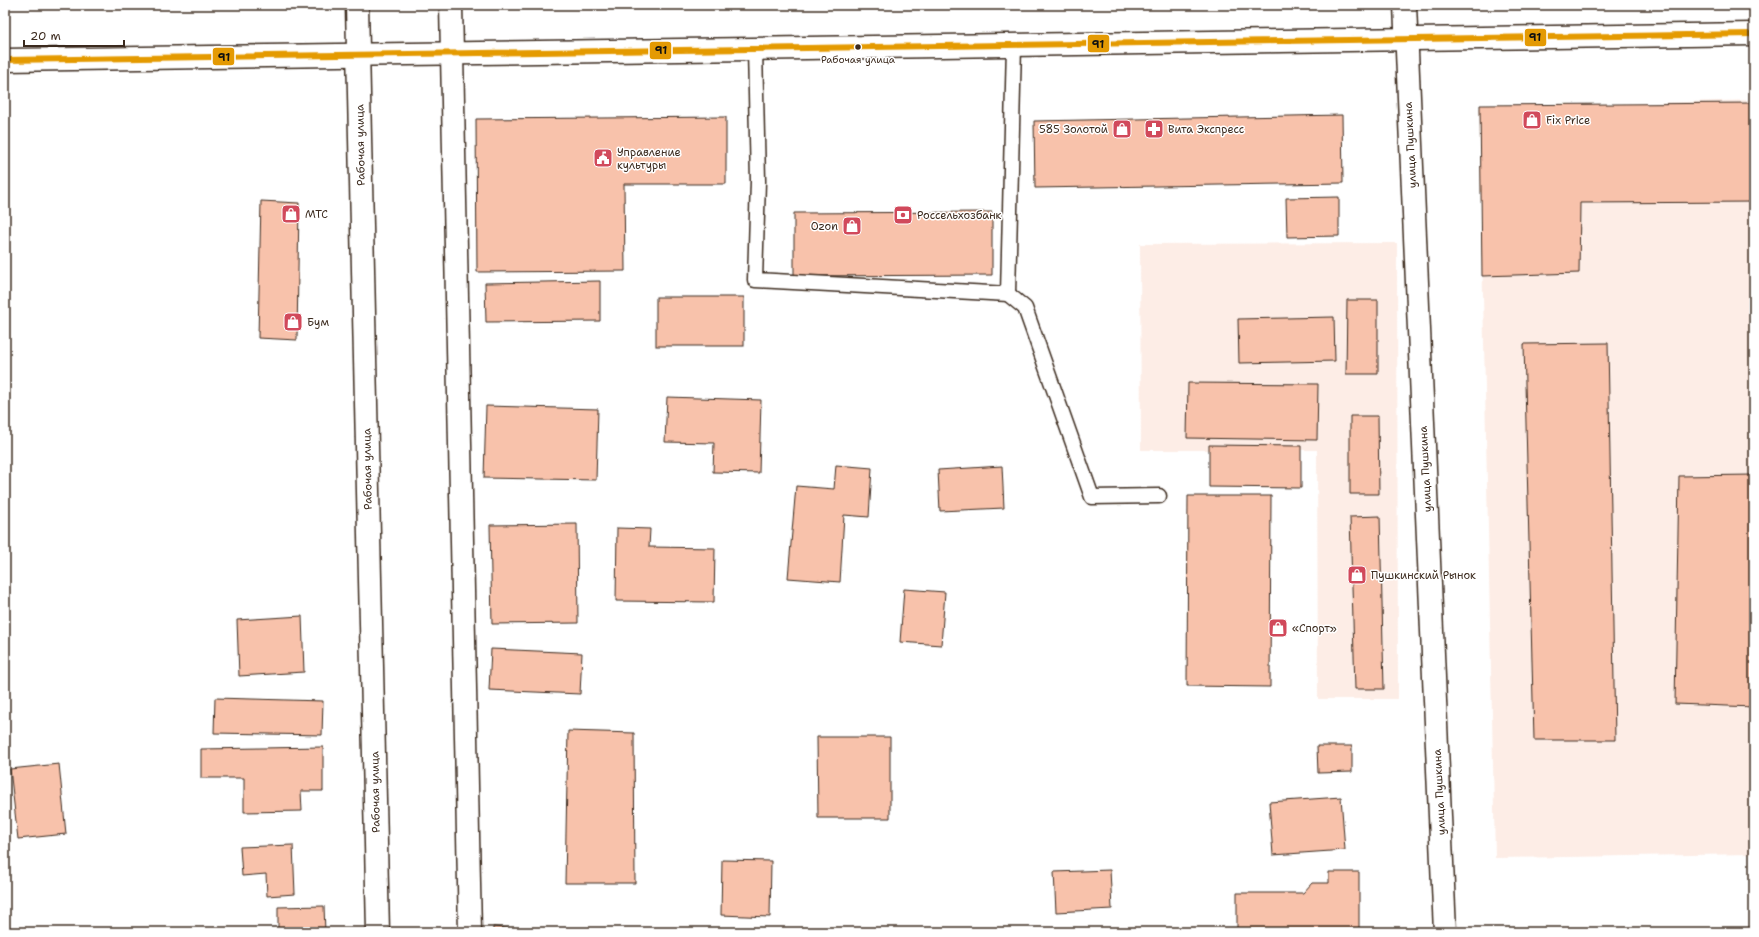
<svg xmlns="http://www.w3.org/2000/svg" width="1759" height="937" font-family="'Shantell Sans',sans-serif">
<rect width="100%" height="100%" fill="#fff"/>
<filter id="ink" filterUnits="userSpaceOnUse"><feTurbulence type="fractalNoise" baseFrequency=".025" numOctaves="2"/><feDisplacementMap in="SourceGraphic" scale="8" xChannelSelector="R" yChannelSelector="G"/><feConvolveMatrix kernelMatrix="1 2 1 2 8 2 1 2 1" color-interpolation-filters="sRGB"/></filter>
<g filter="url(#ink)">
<g fill="#fdede6">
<path d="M1754 100V854L1495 858 1479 108Z"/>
<path d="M1397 243 1398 699H1318L1317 450H1141L1140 244Z"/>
</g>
<g fill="#f8c2ab" stroke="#3b2a1e">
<path d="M1754 103V202L1580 203 1579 273 1482 276 1480 105Z"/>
<path d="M1342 115 1343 183 1035 188 1034 121Z"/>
<path d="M726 117V184H624L625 271 477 272 476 119Z"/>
<path d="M1339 197V236L1287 237 1286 198Z"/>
<path d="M261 201 299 203 297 340 258 338Z"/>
<path d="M992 212V275L794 276V213Z"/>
<path d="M600 281V321L486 322 485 283Z"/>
<rect x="656" y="297" width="88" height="49"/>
<path d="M1347 300H1378V374H1346Z"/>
<path d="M1334 317 1335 361 1239 363 1238 319Z"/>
<path d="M1608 343 1615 740H1534L1524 344Z"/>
<path d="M1188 383 1318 384 1317 440 1187 438Z"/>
<path d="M667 397 761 400 759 473 713 472 714 443 665 442Z"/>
<path d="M486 406 598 409 596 480 484 478Z"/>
<path d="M1350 416H1378L1379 494H1350Z"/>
<path d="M1209 445 1301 446V488L1209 487Z"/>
<path d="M836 465 872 468 869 517 844 515 840 582 788 578 796 486 834 489Z"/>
<path d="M1002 466 1004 508 940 511 938 470Z"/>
<path d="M1754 475V707L1675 704 1679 476Z"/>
<path d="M1188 496H1271L1270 687 1187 686Z"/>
<path d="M1380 516 1384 689H1355L1350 517Z"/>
<path d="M577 524 578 623 492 624 490 525Z"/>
<path d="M617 528 650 529 649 547 715 548 714 602 616 601Z"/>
<path d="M904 589 945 592 941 645 900 642Z"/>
<path d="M302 616 304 672 239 676 237 620Z"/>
<path d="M491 649 582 653 580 694 489 690Z"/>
<path d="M215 698 323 701 322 735 214 733Z"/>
<path d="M568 731 634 733 635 883H565Z"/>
<path d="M817 737H890V818H818Z"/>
<path d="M1317 746H1352V772L1318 773Z"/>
<path d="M323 747V791H301L302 811 244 812V778H201V749Z"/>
<path d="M59 764 66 834 18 839 10 769Z"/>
<path d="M1341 797 1345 850 1273 855 1269 802Z"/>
<path d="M293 845 295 894 267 896 266 874 242 876 240 847Z"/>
<path d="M722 860 771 861 770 917 721 915Z"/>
<path d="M1110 870 1112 909 1056 912 1054 872Z"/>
<path d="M1329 872H1359V932H1237V893H1303L1312 883H1329Z"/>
<path d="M324 906 325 932H278V907Z"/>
<path d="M493 927 553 932H493Z"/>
</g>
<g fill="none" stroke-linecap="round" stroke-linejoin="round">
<g stroke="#3b2a1e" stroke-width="17">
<g id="service">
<path d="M755 49 758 181 755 280 1008 294 1014 45"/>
<path d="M1008 294 1025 308 1092 497 1159 496"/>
</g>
</g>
<g stroke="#3b2a1e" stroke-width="25">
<g id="minor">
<path d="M357 5 378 932"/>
<path d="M451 5 470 932"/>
<path d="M1405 5 1445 932"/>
<path d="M5 60 1754 34"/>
</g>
</g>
<use href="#service" stroke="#fff" stroke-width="14"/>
<use href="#minor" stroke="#fff" stroke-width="22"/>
<g stroke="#fff" stroke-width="9">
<path id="bus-1" d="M5 60 1754 34"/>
</g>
<use href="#bus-1" stroke="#e49a03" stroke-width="6"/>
</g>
</g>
<defs>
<g id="shop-square" transform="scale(1)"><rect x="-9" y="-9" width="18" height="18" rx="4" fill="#d1495b" stroke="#fff"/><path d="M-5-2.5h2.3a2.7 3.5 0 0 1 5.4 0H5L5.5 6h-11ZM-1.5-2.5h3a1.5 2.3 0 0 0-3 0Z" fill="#fff"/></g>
<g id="pharmacy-square" transform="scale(1)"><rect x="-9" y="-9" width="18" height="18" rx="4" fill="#d1495b" stroke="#fff"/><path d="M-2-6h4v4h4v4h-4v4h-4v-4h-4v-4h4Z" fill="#fff"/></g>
<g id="civic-square" transform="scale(1)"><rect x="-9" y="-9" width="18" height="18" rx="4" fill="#d1495b" stroke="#fff"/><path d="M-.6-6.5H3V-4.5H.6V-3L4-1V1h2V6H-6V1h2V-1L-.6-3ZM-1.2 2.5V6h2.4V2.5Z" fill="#fff"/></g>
<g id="bank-square" transform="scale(1)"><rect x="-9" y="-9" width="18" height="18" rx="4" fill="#d1495b" stroke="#fff"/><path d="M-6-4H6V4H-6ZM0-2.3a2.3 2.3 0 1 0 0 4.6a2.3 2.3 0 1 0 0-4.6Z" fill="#fff"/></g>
</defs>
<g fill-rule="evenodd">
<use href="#shop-square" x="1532" y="120"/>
<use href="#shop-square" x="1122" y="129"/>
<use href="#pharmacy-square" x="1154" y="129"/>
<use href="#civic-square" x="603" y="158"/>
<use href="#shop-square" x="291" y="214"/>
<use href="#bank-square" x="903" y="215"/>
<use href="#shop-square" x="852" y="226"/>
<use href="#shop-square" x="293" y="322"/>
<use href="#shop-square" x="1357" y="575"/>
<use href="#shop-square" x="1278" y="628"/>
</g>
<circle fill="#3b2a1e" stroke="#fff" stroke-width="1.5" cx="858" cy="47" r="3.5"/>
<g text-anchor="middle" stroke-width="3" stroke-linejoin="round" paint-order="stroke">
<g font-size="10" fill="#3b2a1e" stroke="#fff">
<text x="858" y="63">Рабочая улица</text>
</g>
<g font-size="11" fill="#3b2a1e" stroke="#fff" text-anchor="start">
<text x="1546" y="124">Fix Price</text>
<text x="1108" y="133" text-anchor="end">585 Золотой</text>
<text x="1168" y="133">Вита Экспресс</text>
<text x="617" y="156">Управление<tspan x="617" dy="13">культуры</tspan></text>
<text x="305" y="218">МТС</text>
<text x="917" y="219">Россельхозбанк</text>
<text x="838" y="230" text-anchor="end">Ozon</text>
<text x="307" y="326">Бум</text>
<text x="1371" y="579">Пушкинский Рынок</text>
<text x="1292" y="632">«Спорт»</text>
</g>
<g font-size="11" fill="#3b2a1e" stroke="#fff">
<text transform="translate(360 145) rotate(-91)" y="4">Рабочая улица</text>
<text transform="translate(1410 145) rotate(-93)" y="4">улица Пушкина</text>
<text transform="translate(367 469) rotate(-91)" y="4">Рабочая улица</text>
<text transform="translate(1425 469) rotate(-93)" y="4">улица Пушкина</text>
<text transform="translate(375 792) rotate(-91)" y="4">Рабочая улица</text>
<text transform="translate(1439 792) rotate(-93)" y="4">улица Пушкина</text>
</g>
</g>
<g stroke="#fff" stroke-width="1.5">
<rect x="1524" y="28" width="23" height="19" rx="4" fill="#e49a03"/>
<rect x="1087" y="34" width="23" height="19" rx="4" fill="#e49a03"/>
<rect x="649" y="41" width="23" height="19" rx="4" fill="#e49a03"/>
<rect x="212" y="47" width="23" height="19" rx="4" fill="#e49a03"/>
</g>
<g font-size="11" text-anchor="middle" font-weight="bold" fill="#111">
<text x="1535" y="41">91</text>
<text x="1098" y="48">91</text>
<text x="661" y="54">91</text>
<text x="224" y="61">91</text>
</g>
<rect width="1759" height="937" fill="none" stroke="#fff" stroke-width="20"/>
<rect x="10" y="10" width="1739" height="917" fill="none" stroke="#3b2a1e" stroke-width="1.5" filter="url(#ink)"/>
<path d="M24 40v6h100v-6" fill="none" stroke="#3b2a1e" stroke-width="2"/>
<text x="30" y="40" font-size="12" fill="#3b2a1e" stroke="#ffffff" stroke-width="3" paint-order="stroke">20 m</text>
</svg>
